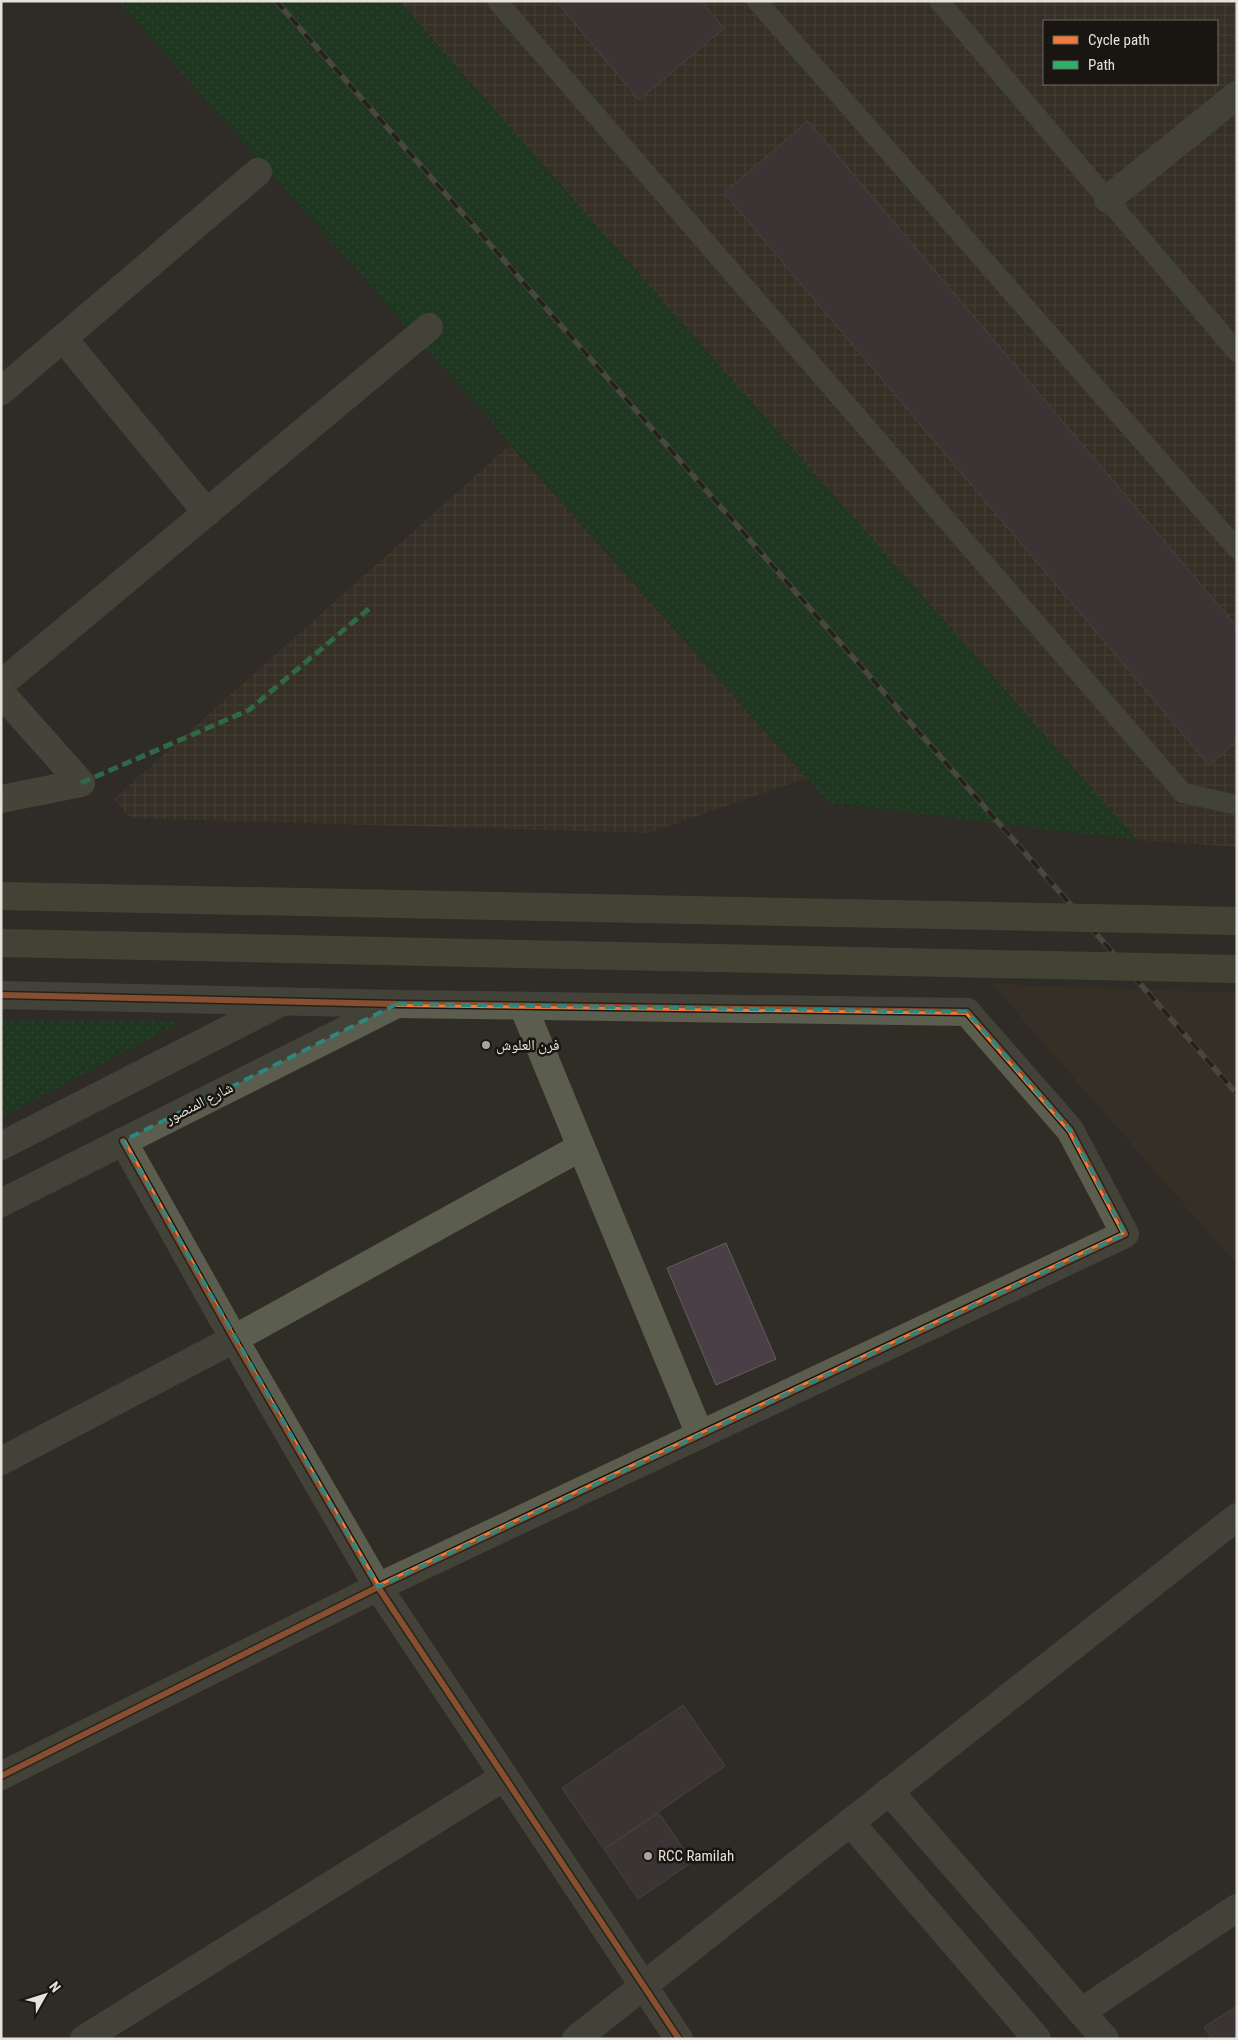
<svg xmlns="http://www.w3.org/2000/svg" width="1238" height="2040" font-family="'Roboto Condensed','Noto Naskh Arabic',sans-serif">
<defs>
<pattern id="industrial-grid" width="8" height="8" patternUnits="userSpaceOnUse" patternTransform="scale(1.25)"><rect width="8" height="8" fill="#3d3424"/><path d="M0 4h8M4 0v8" fill="none" stroke="#595143"/></pattern>
<pattern id="green-dots" width="8" height="8" patternUnits="userSpaceOnUse" patternTransform="scale(1.25)"><rect width="8" height="8" fill="#0c4519"/><path d="M2 2h.1M6 6h.1" fill="none" stroke="#2f603a" stroke-width="1.8" stroke-linecap="round"/></pattern>
</defs>
<rect width="100%" height="100%" fill="#302c26"/>
<path fill="#3d3424" d="M992 984 1237 993V1265Z"/>
<g fill="url(#industrial-grid)" fill-rule="evenodd">
<path d="M399 1H1237V847L1137 840ZM1044 21H1217V84H1044Z"/>
<path d="M510 445 806 778 649 833 130 818 114 799Z"/>
</g>
<g fill="url(#green-dots)">
<path d="M118 1H399L1137 840 829 803Z"/>
<path d="M1 1020 181 1022 1 1118Z"/>
</g>
<g fill="#4b3f47" stroke="#625e5e">
<path d="M556 1H701L724 28 639 100Z"/>
<path d="M808 121 1237 627V741L1209 765 724 193Z"/>
<path d="M726 1243 776 1359 716 1385 667 1268Z"/>
<path d="M683 1705 725 1766 604 1849 562 1788Z"/>
<path d="M659 1813 692 1862 638 1899 604 1849Z"/>
<path d="M1237 2006V2039H1212L1204 2027Z"/>
</g>
<g fill="none" stroke-linecap="round" stroke-linejoin="round">
<g stroke="#5b5d4e" stroke-width="20">
<path d="M497 1 1183 793 1237 805"/>
<path d="M757 1 1237 549"/>
<path d="M939 1 1237 352"/>
</g>
<g stroke="#5b5d4e" stroke-width="28">
<path d="M1108 199 1237 95"/>
<path d="M63 338 207 513"/>
<path d="M1 391 258 172"/>
<path d="M1 684 429 327"/>
<path d="M1 995 397 1004 967 1012 1070 1130 1125 1234 378 1587 1 1776"/>
<path d="M523 1006 700 1435"/>
<path d="M123 1141 234 1339 378 1587 679 2039"/>
<path d="M1 1461 234 1339 581 1147"/>
<path d="M889 1791 1105 2039"/>
<path d="M850 1822 1037 2039"/>
<path d="M1081 2012 1237 1908"/>
<path d="M84 2039 504 1777"/>
<path d="M576 2039 1237 1517"/>
</g>
<g stroke="#5b5d4e" stroke-width="28">
<path d="M1 1146 282 1002"/>
<path d="M1 1203 397 1004"/>
</g>
<path stroke="#616250" stroke-width="28" d="M1 693 81 783 1 799"/>
<g stroke="#67685c" stroke-width="5.5">
<path id="rail" d="M276 1 1237 1094"/>
</g>
<use href="#rail" stroke="#191611" stroke-width="4" stroke-dasharray="11" stroke-linecap="butt"/>
<g stroke="#5c5f47" stroke-width="28">
<path d="M1 896 1237 921"/>
<path d="M1 943 1237 969"/>
</g>
<path stroke="#2db169" stroke-width="5" stroke-dasharray="10 5" stroke-linecap="butt" d="M81 783 249 710 371 607"/>
<g stroke="#191611" stroke-width="9">
<g id="cycleway">
<path d="M1 995 397 1004 967 1012 1070 1130 1125 1234 378 1587 1 1776"/>
<path d="M123 1141 234 1339 378 1587 679 2039"/>
</g>
</g>
<use href="#cycleway" stroke="#f17a3a" stroke-width="6"/>
</g>
<path d="M0 0H1238V2040H0ZM397 1004 967 1012 1070 1130 1125 1234 378 1587 123 1141Z" fill="#302c26" fill-opacity=".55" fill-rule="evenodd"/>
<path fill="none" stroke="#2f867e" stroke-width="4" stroke-dasharray="10 6" stroke-linejoin="round" d="M397 1004 967 1012 1070 1130 1125 1234 378 1587 123 1141Z"/>
<g fill="#a6a29c" stroke="#191611" stroke-width="2">
<circle cx="486" cy="1045" r="5"/>
<circle cx="648" cy="1856" r="5"/>
</g>
<g text-anchor="middle" stroke-width="5" stroke-linejoin="round" paint-order="stroke">
<g font-size="15" fill="#e6e2db" stroke="#191611" text-anchor="start">
<text x="496" y="1050">فرن العلوش</text>
<text x="658" y="1861">RCC Ramilah</text>
</g>
<g font-size="15" fill="#e6e2db" stroke="#191611">
<text transform="translate(199 1103) rotate(-27)" y="5">شارع المنصور</text>
</g>
</g>
<rect width="1238" height="2040" fill="none" stroke="#e6e2db" stroke-width="5"/>
<rect x="1043" y="20" width="175" height="65" fill="#191611" stroke="#6b6862"/>
<rect x="1053" y="36" width="25" height="8" fill="#f17a3a" stroke="#6b6862"/>
<text x="1088" y="45" font-size="15" fill="#e6e2db">Cycle path</text>
<rect x="1053" y="61" width="25" height="8" fill="#2db169" stroke="#6b6862"/>
<text x="1088" y="70" font-size="15" fill="#e6e2db">Path</text>
<g transform="translate(45 1995) rotate(51)" stroke="#191611" stroke-width="4" paint-order="stroke">
<path d="M0-4L9 19L0 12L-9 19Z" fill="#e6e2db"/>
<text y="-8" font-size="14" font-weight="bold" text-anchor="middle" fill="#e6e2db">N</text>
</g>
</svg>
